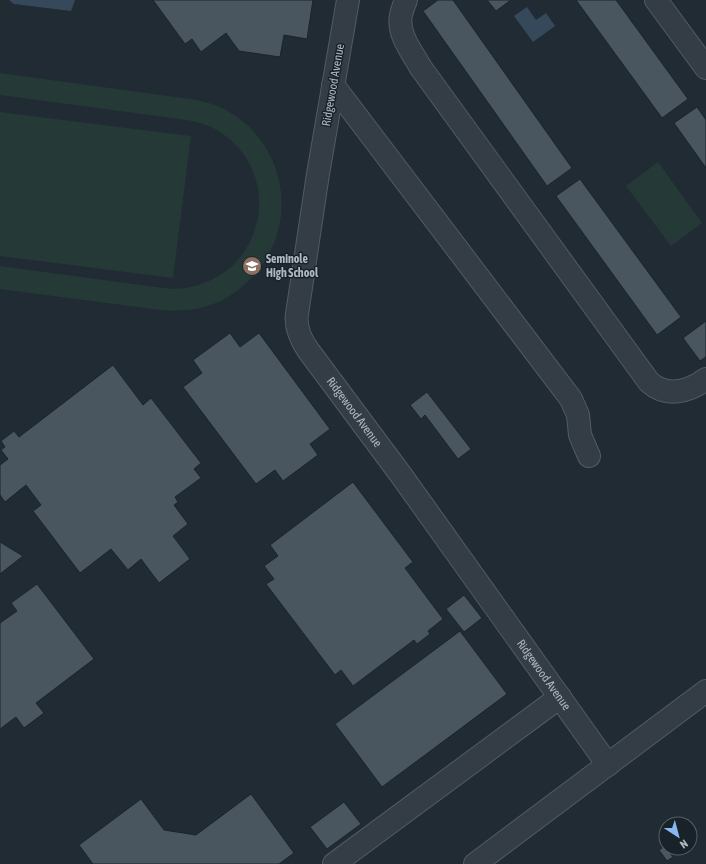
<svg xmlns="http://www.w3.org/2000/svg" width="706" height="864" font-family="'Asap Condensed',sans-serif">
<rect width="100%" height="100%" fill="#202b34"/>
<g fill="#253937">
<path d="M0 73 190 99C201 101 212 103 222 108 291 142 302 234 245 284 235 294 221 302 208 306 192 311 176 311 160 310L0 289V266L163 288C172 289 181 289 190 287 269 271 285 166 213 128 205 124 196 122 187 120L0 95Z"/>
<path d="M0 112 191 136 173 278 0 256Z"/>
<path d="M658 162 702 223 671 246 626 186Z"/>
</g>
<g fill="#35495b">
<path d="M9 0H75L71 11 14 4Z"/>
<path d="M527 7 536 20 546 13 555 26 533 42 514 16Z"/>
</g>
<g fill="#495660" stroke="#1b242c">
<path d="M153 0H313L307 39 284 35 280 57 239 51 226 33 201 52 192 39 185 44Z"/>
<path d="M438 0H453L572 168 547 186 423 11Z"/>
<path d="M487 0H511L496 11Z"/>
<path d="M576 0H616L688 99 662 118Z"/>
<path d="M697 107 706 120V168L674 123Z"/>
<path d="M580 179 681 317 657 335 556 196Z"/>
<path d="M706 321V357L700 361 683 338Z"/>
<path d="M230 333 240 347 259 333 330 429 310 444 318 455 283 481 275 470 256 484 183 387 202 373 193 360Z"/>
<path d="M113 365 143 405 151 398 201 463 194 469 201 478 175 497 178 502 174 505 188 524 173 536 190 559 159 583 141 559 128 570 111 549 80 573 33 511 41 505 26 485 5 502 0 495V465L8 459 1 450 5 447 1 441 14 431 19 437Z"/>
<path d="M427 392 471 449 458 459 425 415 421 419 410 405Z"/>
<path d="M353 482 413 562 405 568 443 619 428 631 430 634 417 644 414 640 353 686 341 670 335 675 266 584 274 579 264 566 278 556 270 545Z"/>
<path d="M0 542 23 556 0 574Z"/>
<path d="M37 584 94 659 36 703 44 713 24 728 16 717 0 729V623L17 611 11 603Z"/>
<path d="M464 595 482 618 464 632 446 609Z"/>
<path d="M460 631 507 694 382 787 335 724Z"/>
<path d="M251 794 294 853 279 864H93L79 845 141 799 164 830 196 835Z"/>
<path d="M344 802 361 824 327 849 310 827Z"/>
<path d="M665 846 673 857 667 861 659 850Z"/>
</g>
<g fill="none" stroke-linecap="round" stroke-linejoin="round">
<g stroke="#515b63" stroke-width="24">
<g id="minor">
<path id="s1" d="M348 0 318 174 297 314C295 326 301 340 308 350L401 475 608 765"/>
<path d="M406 0C404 5 402 10 401 15 397 34 412 52 421 68L649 382C667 398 688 392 706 379"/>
<path d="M656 0 706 68"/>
<path d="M333 85 571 399 578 415 580 435 589 456"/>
<path d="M334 864 560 697"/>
<path d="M475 864 706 691"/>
</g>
</g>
<use href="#minor" stroke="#343d45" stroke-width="22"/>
</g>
<defs>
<g id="school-disc" transform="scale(1)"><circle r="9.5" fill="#8d6e63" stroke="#192229"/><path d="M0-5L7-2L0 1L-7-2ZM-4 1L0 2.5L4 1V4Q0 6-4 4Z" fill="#fff"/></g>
</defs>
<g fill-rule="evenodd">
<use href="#school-disc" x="252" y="266"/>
</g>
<g text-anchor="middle" stroke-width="3" stroke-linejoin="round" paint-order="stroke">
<g font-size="12" fill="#aeb8c2" stroke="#192229">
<text transform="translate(333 85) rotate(-80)" y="4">Ridgewood Avenue</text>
<text dy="4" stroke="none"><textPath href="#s1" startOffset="434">Ridgewood Avenue</textPath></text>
<text dy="4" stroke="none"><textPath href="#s1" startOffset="758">Ridgewood Avenue</textPath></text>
</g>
<g font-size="12" font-weight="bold" fill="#aeb8c2" stroke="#192229" text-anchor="start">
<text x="266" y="263">Seminole<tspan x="266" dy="14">High School</tspan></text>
</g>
</g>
<g transform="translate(678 836) rotate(144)"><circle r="19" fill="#192229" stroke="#555e66"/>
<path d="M0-3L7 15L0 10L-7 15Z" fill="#85baf0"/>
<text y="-6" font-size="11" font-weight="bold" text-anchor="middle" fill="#aeb8c2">N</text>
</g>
</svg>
